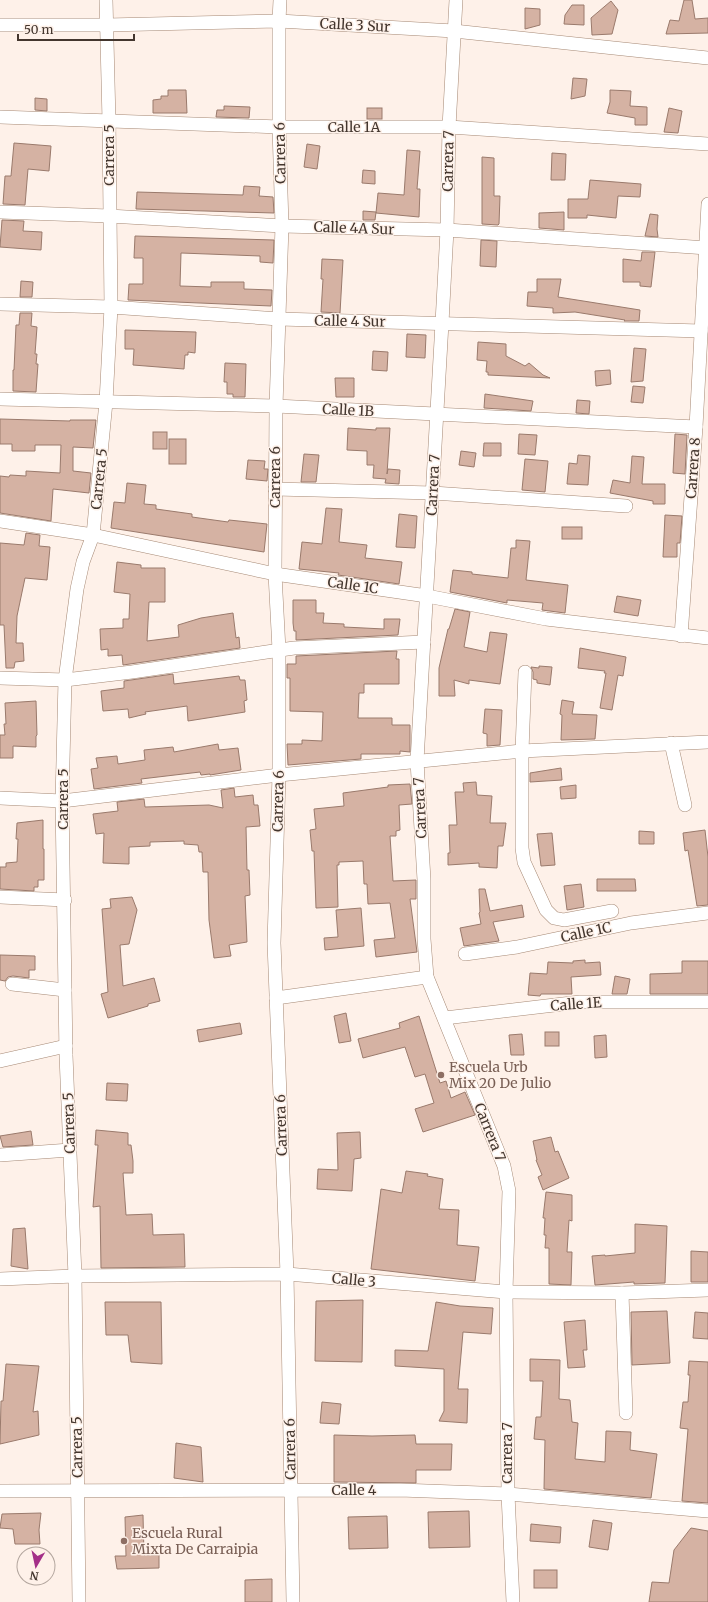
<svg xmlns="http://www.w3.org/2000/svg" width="708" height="1602" font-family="Merriweather,serif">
<rect width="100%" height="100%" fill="#fef1e9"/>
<g fill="#d5b2a3" stroke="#9a7a6c">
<path d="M684 0H692L695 19 708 18V33L666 34 670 20 679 21Z"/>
<path d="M611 1 618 10 612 34 592 35 591 18Z"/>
<path d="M572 5H584V25L564 24 565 15Z"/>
<path d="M525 8 540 9V25L525 29Z"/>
<path d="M573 78 587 79 585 96 571 99Z"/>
<path d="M168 90H186L187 113H153V100L161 99V96H168Z"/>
<path d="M610 90 631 91 630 106 647 107V125H635V118L607 113 610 102Z"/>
<path d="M35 98 47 99V111L35 110Z"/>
<path d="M224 106 250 107 249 118 216 117 217 110H224Z"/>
<rect x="367" y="108" width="15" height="11"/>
<path d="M669 108 682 111 678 133 664 132Z"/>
<path d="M14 143 51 146 49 171 28 169 25 205 3 204 5 176H11Z"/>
<path d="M307 144 320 146 317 169 304 167Z"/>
<path d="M407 150 420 151 417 189H420L419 217 376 213 378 193 404 195Z"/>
<path d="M552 153 566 154 565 180H551Z"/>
<path d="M482 157 494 158V196H500L499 224 498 225 482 224Z"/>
<path d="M363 170 375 171V184L362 183Z"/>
<path d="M590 180 641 184 640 197 618 196 616 218 587 215V218H568V199H588Z"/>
<path d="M244 186 260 187 259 196 273 197 274 213 136 209 137 192 243 195Z"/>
<path d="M363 211 376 212 375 220H363Z"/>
<path d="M564 212V230L539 228V213Z"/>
<path d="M650 214 658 215 657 229 658 237 645 236Z"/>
<path d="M2 220 24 221 23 231 42 232 41 250 0 247Z"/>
<path d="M135 236 274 240 273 263 260 262V256L181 253 180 286 211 287V282H244V289L272 290 271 306 128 300 129 284H143V258H134Z"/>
<path d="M481 240 497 241 496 267 480 266Z"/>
<path d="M642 252H655L651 287 640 286V282H623V259L641 261Z"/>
<path d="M322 259 343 260 340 313 321 312 323 279H321Z"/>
<path d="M537 279H561L558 297 640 310 639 321H624L625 320 575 312 553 313V308L527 306 528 292H537Z"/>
<path d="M21 281 33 282 32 297H20Z"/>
<path d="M20 313H32L31 326 37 327 35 354H37L36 364H38L36 392 13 391V370H14L16 325H19Z"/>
<path d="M125 330 196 332 195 353 188 352V355H185L184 369 133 365 134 349H125Z"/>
<path d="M407 334 426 335 425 358 406 357Z"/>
<path d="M478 342 506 344V356L525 366 529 363 543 375 550 378 488 375V372H486L487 361 477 360Z"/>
<path d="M634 348 646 349 643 381 631 382Z"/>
<path d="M373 351 388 352 387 371 372 370Z"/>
<path d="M225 363 246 364 245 397H233V394H227V382H224Z"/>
<path d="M610 370 611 384 596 386 595 371Z"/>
<path d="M335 378H354V397H336Z"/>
<path d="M633 386 645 387 643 403 631 402Z"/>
<path d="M485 394 533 401 531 411 484 408Z"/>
<path d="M577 400 590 401 589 414 576 413Z"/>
<path d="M0 419 70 421V420H96L93 448 73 447V471L91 473 89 493 53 489 51 521 0 513V476L9 477 10 475 26 476V471L60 473 61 445H35V451H12V444H0Z"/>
<path d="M348 428 376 430V428H390L387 474 388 469 400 470 399 484 385 483 386 479 373 478 374 465H367V451L347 450Z"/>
<rect x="153" y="432" width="14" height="17"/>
<path d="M519 434 537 435 535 455 518 454Z"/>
<path d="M675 434 687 435 685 474 673 473Z"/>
<rect x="169" y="439" width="17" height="25"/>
<path d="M484 443H501V456H483Z"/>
<path d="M461 451 476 453 474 467 459 465Z"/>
<path d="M304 454 319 455 316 482H301Z"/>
<path d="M578 455 590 456 588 485 567 484 569 463 577 464Z"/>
<path d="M632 456 644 457 642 484H665V504H653V501L610 493 613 480 630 483Z"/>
<path d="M525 459 548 461 545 492 522 490Z"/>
<path d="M248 460 265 461 264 469H268L267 481 246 479Z"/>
<path d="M127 483 146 485 144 504 156 505V509L192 514V517L228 522 229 520 267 524 264 552 111 528 114 502 125 503Z"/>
<path d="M326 508 342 509 339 542 367 545 365 558 402 562 399 584 338 575 339 573 299 569 302 542 322 544Z"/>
<path d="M399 514 417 516 415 548 396 547Z"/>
<path d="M665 515 682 516 680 543H677V557H663Z"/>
<rect x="562" y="527" width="20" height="12"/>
<path d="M26 533 40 535 39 546 50 547 47 580 25 578 17 616 16 643H23L24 661 15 662 14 668H6L4 625H0V543L24 545Z"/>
<path d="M516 540 530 541 526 580 568 585 565 613 542 610 543 603 507 600V603L450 592 453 570 472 572V574L508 578 511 548H516Z"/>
<path d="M117 562 141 565V568H165V602H149L147 641 179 637 178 625 201 618 233 613 236 638 239 637 240 648 123 665 122 655 108 656V649L101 650 100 629 123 628V619H129L130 594 114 592Z"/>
<path d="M617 596 641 600 638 616 614 612Z"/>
<path d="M293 600H316V613H324L323 623 344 624V627L384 629V619H400L398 635 296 640V631H294L293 623Z"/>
<path d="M455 609 470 612 464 647 487 652 490 632 507 634 500 684 469 680V684L454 680 455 696H439V668L448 629H449Z"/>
<path d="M580 648 626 657 623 676 618 675 612 710 600 708 606 673H604L605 671 578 668Z"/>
<path d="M397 651 396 659H399V684H364V693H359L358 718H392V725H410V752L400 751V754H361V759L288 765 287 744H302V740L322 741 323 712 290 711V678H287V664H296V656Z"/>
<path d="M539 666 552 667 550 685 537 683V680L533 679V672L531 667 539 668Z"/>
<path d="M173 674 174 684 239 676 240 680H245L247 700 244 701 245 712 188 721 187 706 145 712 146 714 129 718 128 709 103 711 101 691 124 688V681Z"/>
<path d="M562 700 574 702 572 714 597 715 595 739 561 740 562 715 560 714Z"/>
<path d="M36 701 37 735 36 736V747L13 746V758H0V735H5L4 724H6L5 703Z"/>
<path d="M485 709 502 710 500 745 487 746V734L483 733Z"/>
<path d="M218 744 219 750 238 748 241 770 210 775V774L201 775 200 772 141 779 142 783 94 789 91 769 98 768 96 758 117 756 118 764 145 760 144 750 173 747 174 752Z"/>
<path d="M561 768 562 780 530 782V773Z"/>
<path d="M476 782 477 795 492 796 490 823H506L503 846H498L497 868 479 867V863L448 865V853H450L449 825H457L455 792H464L463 783Z"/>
<path d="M410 784 412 804 399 805 400 830 396 831V836H390L393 881 416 880V899H410L417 952 376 957 374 940 395 938 390 903 368 904 367 884H364L363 861 339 862V865H337L338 907 316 908 314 851H312L310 830 316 829 314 809 344 806 343 793 388 787V785Z"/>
<path d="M576 785V798L561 799 560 787Z"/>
<path d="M234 788 235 797 253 795 254 805H258L260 826 246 827 247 870H249L250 895 245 896 247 942 229 945 231 956 214 958 209 920 208 872H203L202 852H199L198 845 184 844V841L150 842V846L129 847V864L103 863 104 833 96 834 93 814 118 811 117 802 144 799 145 807 209 805 223 808 221 790Z"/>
<path d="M43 820V849H44V880H38V887H34V891L0 889V867H6V863L17 862 18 839H16L17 823Z"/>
<path d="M705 830 708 857V905L697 906 688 850 685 851 683 833Z"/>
<path d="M639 831 654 832V844H639Z"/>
<path d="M552 833 555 865 541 866 537 834Z"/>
<path d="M597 879H635L636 891H597Z"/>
<path d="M581 884 584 907 567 910 564 886Z"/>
<path d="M479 889H485L490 911 522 905 524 917 493 922 499 941 464 946 460 928 481 924 479 913 480 912Z"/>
<path d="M132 897 137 910 129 944 120 945 123 986 154 978 160 1001 148 1004V1006L108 1018 101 994 108 992 102 909 111 908 110 899Z"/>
<path d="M361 908 364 946 325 950 324 938 338 937 336 910Z"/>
<path d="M0 955 35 956V970H29V978L13 976 8 977 5 981 0 980Z"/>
<path d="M585 960V963L600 962 601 975 571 977 572 994H541L540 996 528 995 530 973 547 974 548 962 573 963V961Z"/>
<path d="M682 961H708V994H650V974L682 973Z"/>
<path d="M615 976 630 979 627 994H612Z"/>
<path d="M346 1013 351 1041 339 1043 334 1016Z"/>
<path d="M419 1016 440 1083 446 1081 451 1098 465 1092 475 1115 423 1132 415 1109 434 1103 425 1074 415 1077 405 1047 363 1058 358 1039 400 1028 399 1023Z"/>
<path d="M240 1023 242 1034 199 1042 197 1030Z"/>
<rect x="545" y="1032" width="14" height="14"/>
<path d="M522 1034 524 1055H511L509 1035Z"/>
<path d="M606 1035 607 1057 595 1058 594 1036Z"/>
<path d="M107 1083 128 1084 127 1101 106 1100Z"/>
<path d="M96 1130 128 1133V1145H131L133 1161V1173H123L126 1215 152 1214 153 1235 184 1234 185 1267 101 1268 100 1206 93 1207 98 1145H95Z"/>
<path d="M31 1131 33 1145 3 1147 0 1136Z"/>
<path d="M360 1132 361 1158 354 1159 352 1191 317 1189 318 1169 338 1170 337 1133Z"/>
<path d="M551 1137 555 1152 558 1151 569 1178 543 1190 538 1177 542 1175 536 1160H537L533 1141Z"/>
<path d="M406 1171 428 1174 427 1176 443 1179 439 1209 459 1210 457 1245 479 1247 475 1281 371 1269 381 1189 402 1193Z"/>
<path d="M546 1192 572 1195V1221L569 1220 567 1252H572L571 1285 549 1284V1248H545L546 1235H544L545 1218H543Z"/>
<path d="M635 1224 667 1226 665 1283 634 1284V1282L595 1285 592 1256 605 1255V1256L635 1253Z"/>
<path d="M25 1228 28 1269 11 1266 13 1229Z"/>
<path d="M691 1251 708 1252V1282H691Z"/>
<path d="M363 1300 362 1362 315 1361 316 1301Z"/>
<path d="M105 1302H161L162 1364 131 1362 128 1335H106Z"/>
<path d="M436 1302 460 1306 493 1308 491 1334 463 1332 458 1389H468L467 1423 439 1421 444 1411V1369L395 1366V1350L428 1351Z"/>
<path d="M667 1311 670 1363 632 1365 631 1312Z"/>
<path d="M695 1312 708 1313V1339L693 1338Z"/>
<path d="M585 1320 587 1350H583L585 1367 568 1368 564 1322Z"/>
<path d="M530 1359 560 1360 559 1399 570 1400 572 1422 578 1423 575 1459 605 1462 606 1431 631 1432 630 1450 657 1454 651 1498 544 1489 545 1440 534 1439 536 1417H541L543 1381H530Z"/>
<path d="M689 1361 708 1362V1503L682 1501 688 1429 680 1428 683 1402H688L690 1375H688Z"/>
<path d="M6 1364 39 1366 33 1412 38 1411 39 1435 0 1444 1 1401H3Z"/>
<path d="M322 1402 341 1404 339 1424 320 1423Z"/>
<path d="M334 1435 372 1436 415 1435 416 1444H452L451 1470H416V1483L334 1482Z"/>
<path d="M176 1443 201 1447 203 1482 174 1478Z"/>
<path d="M469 1511 470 1547 429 1548 428 1512Z"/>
<path d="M41 1513 39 1530 40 1544H15L13 1529 0 1528 2 1514Z"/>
<path d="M143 1515 144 1555H159V1568L117 1569 115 1556H126L125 1517Z"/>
<path d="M387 1516 388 1548 349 1549 348 1517Z"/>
<path d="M593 1520 612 1523 608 1550 589 1547Z"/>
<path d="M531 1524 561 1527 560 1543 530 1541Z"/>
<path d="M691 1528 708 1531V1602H649L652 1582 669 1583 674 1550Z"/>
<rect x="534" y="1570" width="23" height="18"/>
<path d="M272 1579V1602H245V1580Z"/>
</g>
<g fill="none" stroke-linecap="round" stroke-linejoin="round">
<g stroke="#a68975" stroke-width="14">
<g id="street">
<path d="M280 0 279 21V127L282 226 276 406 275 574 279 650V775L274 943 287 1274 293 1602"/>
<path d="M456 0 449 127 447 230 442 323 417 761 424 880V939L427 977 504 1166 509 1191 506 1292 508 1494 513 1602"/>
<path d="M0 25H107L279 21 454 31 708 58"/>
<path d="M0 117 279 127H449L708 144"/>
<path d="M0 212 109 216 282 226 447 230 707 248"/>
<path d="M0 304 111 307 279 319 701 331"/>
<path d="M0 399 276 406 696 427"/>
<path d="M275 489 433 493 626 506"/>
<path d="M0 521 93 535 275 574 427 596 546 619 708 638"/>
<path d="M681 636 696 427 708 204"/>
<path d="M525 672 522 751V848L524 862 546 910 554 918 564 920 612 911"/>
<path d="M0 678 65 680 132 672 294 648 424 642"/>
<path d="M671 743 685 805"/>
<path d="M0 798 62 801 279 775 522 751 708 742"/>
<path d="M0 897 65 900"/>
<path d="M465 954 517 947 631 923 708 913"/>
<path d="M12 984 65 990"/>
<path d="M276 998 427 977"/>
<path d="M445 1018 580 1002H708"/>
<path d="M0 1061 66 1046"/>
<path d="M0 1155 70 1150"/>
<path d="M0 1279 75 1276 287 1274 506 1292 622 1293 708 1290"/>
<path d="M622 1293 626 1413"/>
<path d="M0 1491 400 1490 508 1494 708 1511"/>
<path d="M79 1602 75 1276 66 1055 62 801 65 680 77 589 83 562 93 535 106 402 111 307 109 121 106 0"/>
</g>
</g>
<use href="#street" stroke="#fff" stroke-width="13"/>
</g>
<g fill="#8d6e63" stroke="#fef1e9" stroke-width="1.5">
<circle cx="441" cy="1075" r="4"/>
<circle cx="124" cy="1541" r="4"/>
</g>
<g text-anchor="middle" stroke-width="3" stroke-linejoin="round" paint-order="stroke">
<g font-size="14" fill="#43362e" stroke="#fef1e9">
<text transform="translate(355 25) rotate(3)" y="5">Calle 3 Sur</text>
<text x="354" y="132">Calle 1A</text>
<text transform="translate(280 153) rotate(-91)" y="5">Carrera 6</text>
<text transform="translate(109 155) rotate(-90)" y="5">Carrera 5</text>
<text transform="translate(448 161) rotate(-89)" y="5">Carrera 7</text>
<text transform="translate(354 228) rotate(2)" y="5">Calle 4A Sur</text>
<text transform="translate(350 321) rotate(1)" y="5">Calle 4 Sur</text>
<text transform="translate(348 410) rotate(3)" y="5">Calle 1B</text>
<text transform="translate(693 468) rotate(-86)" y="5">Carrera 8</text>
<text transform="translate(275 477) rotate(-90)" y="5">Carrera 6</text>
<text transform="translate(99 479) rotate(-84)" y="5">Carrera 5</text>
<text transform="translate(433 485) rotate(-87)" y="5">Carrera 7</text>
<text transform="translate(353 585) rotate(8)" y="5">Calle 1C</text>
<text transform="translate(63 799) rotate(-90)" y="5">Carrera 5</text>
<text transform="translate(278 801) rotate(-89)" y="5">Carrera 6</text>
<text transform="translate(420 808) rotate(-93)" y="5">Carrera 7</text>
<text transform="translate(586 932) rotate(-12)" y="5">Calle 1C</text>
<text transform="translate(576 1004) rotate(-4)" y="5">Calle 1E</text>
<text transform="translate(69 1123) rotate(-92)" y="5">Carrera 5</text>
<text transform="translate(281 1125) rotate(-92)" y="5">Carrera 6</text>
<text transform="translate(490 1132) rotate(68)" y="5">Carrera 7</text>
<text transform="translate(354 1280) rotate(5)" y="5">Calle 3</text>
<text transform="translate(77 1447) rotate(-91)" y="5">Carrera 5</text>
<text transform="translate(290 1449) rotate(-91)" y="5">Carrera 6</text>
<text transform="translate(507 1453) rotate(-90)" y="5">Carrera 7</text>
<text x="354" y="1495">Calle 4</text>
</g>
<g font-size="14" fill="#785e54" stroke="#fef1e9" text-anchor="start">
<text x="449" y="1072">Escuela Urb<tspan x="449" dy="16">Mix 20 De Julio</tspan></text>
<text x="132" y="1538">Escuela Rural<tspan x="132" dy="16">Mixta De Carraipia</tspan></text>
</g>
</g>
<g transform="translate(36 1566) rotate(189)"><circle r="19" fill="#fef1e9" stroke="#b3a69e"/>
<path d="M0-3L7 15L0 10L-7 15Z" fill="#a42f88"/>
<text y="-6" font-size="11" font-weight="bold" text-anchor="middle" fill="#43362e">N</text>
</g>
<path d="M18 34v6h116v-6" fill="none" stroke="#43362e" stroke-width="2"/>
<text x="24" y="34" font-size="12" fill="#43362e" stroke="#fef1e9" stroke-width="3" paint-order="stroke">50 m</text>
</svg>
